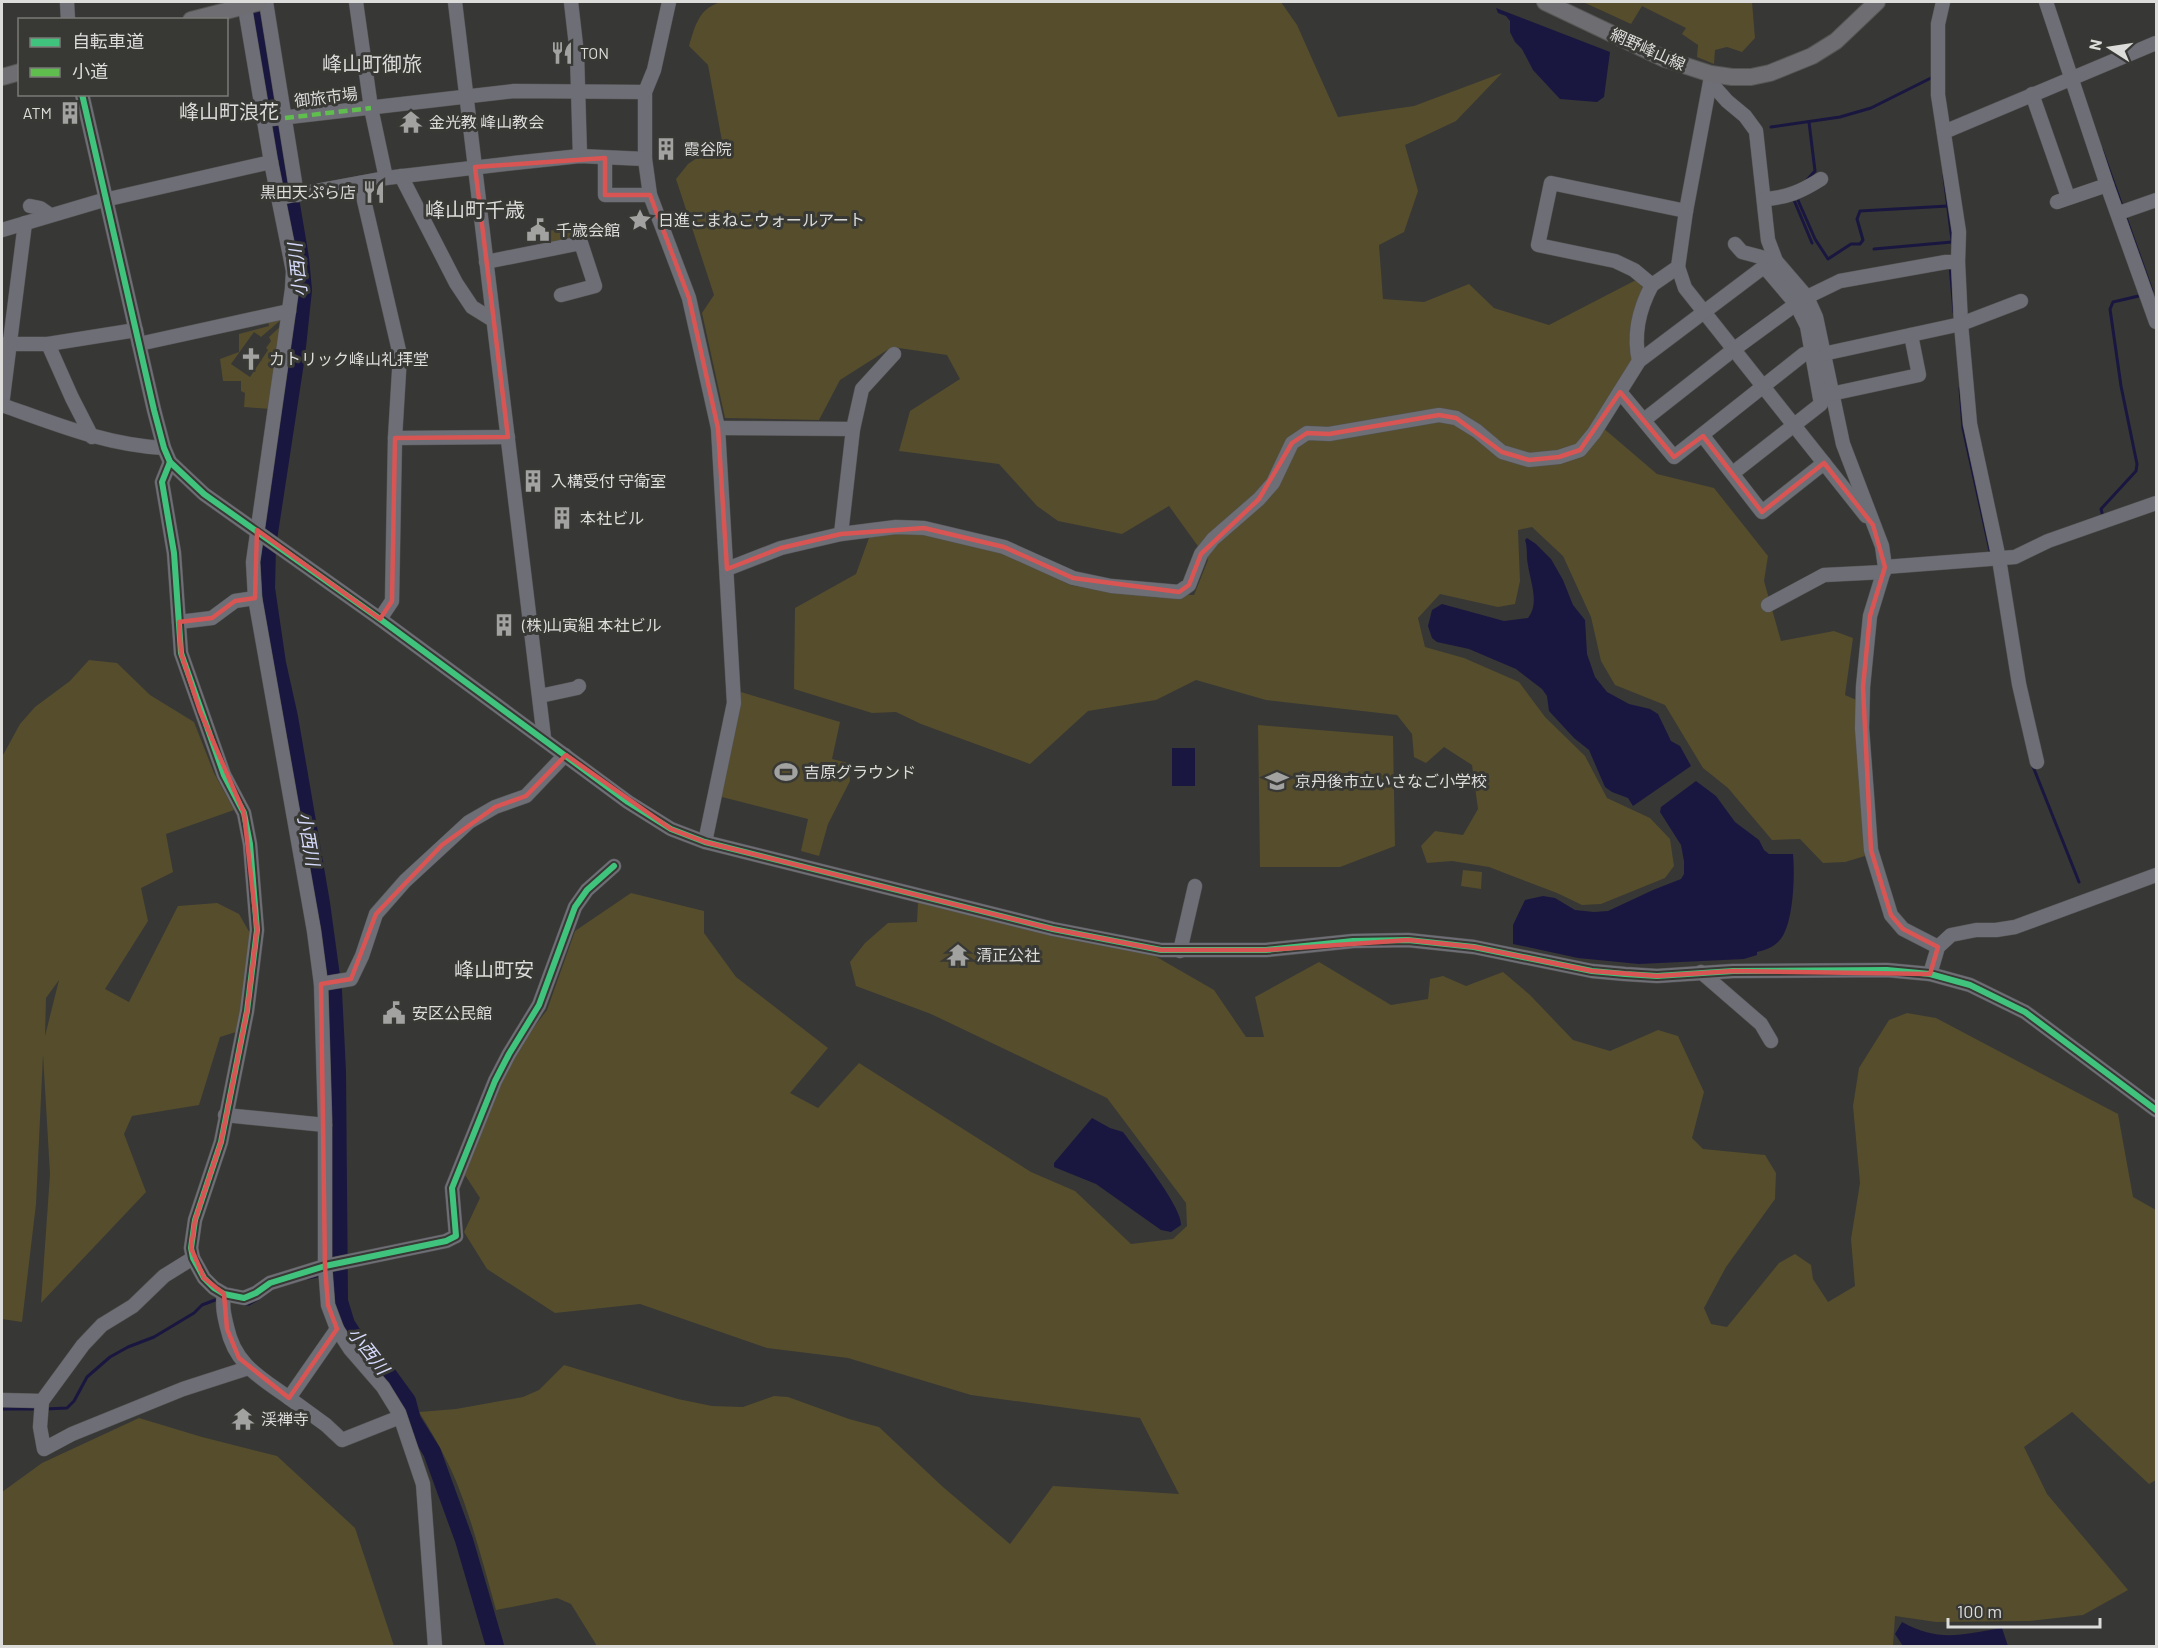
<svg xmlns="http://www.w3.org/2000/svg" width="2158" height="1648" font-family="Barlow,'Noto Sans JP',sans-serif">
<rect width="100%" height="100%" fill="#373736"/>
<g fill="#554d2c" fill-rule="evenodd">
<path d="M722 2H1281L1297 25 1338 117 1414 106 1502 73 1456 121 1405 145 1418 191 1404 232 1379 245 1383 299 1424 302 1469 284 1494 308 1549 325 1636 280 1645 290 1632 360 1595 421 1657 474 1714 488 1768 556 1764 581 1781 641 1834 631 1853 638 1845 695 1859 701 1855 732 1862 781 1865 856 1845 862 1823 863 1800 839 1772 840 1728 788 1703 768 1665 705 1615 685 1601 661 1591 617 1563 556 1532 527 1518 530 1520 581 1515 604 1498 607 1440 594 1418 618 1425 647 1464 658 1519 682 1545 717 1585 756 1607 798 1650 818 1670 839 1674 866 1665 878 1601 904 1582 905 1557 893 1489 867 1452 861 1427 863 1421 846 1435 831 1463 835 1478 809 1472 765 1444 747 1426 763 1414 757 1412 734 1397 715 1266 700 1196 680 1156 700 1088 711 1030 764 921 724 896 712 872 713 794 689 795 608 856 574 870 535 924 531 1002 550 1070 585 1108 592 1194 595 1208 560 1169 506 1122 534 1058 521 1037 506 999 464 899 451 910 411 960 379 947 355 892 347 840 380 819 420 725 418 702 313 714 295 676 179 688 164 722 141 708 65 689 46C695 26 699 7 722 2Z"/>
<path d="M1583 2H1752L1755 38 1742 52 1727 47 1715 50 1714 64 1697 57 1698 45 1682 34 1686 28 1642 6 1631 24Z"/>
<path d="M297 200 306 260 307 291 288 435H285L298 356 305 290 304 260Z"/>
<path d="M579 225 581 239 550 244 548 231Z"/>
<path d="M282 319 261 337 254 332 231 364 250 377 268 350 266 348 271 341 269 337 283 324 271 409 244 407 245 393 241 391V381H223L220 359 239 352V334L269 326 268 321Z"/>
<path d="M89 660 117 663 150 695 194 722 214 773 234 810 166 834 173 872 141 888 148 921 105 989 129 1002 178 906 217 903 239 914 251 935 248 970 236 1032 220 1037 199 1105 132 1116 124 1134 146 1192 41 1303 50 1174 43 1055 36 1204 22 1322 2 1319V757L20 724 35 707 70 681ZM59 980 45 1036V1037L46 998Z"/>
<path d="M741 692 840 722 832 759 848 763 850 781 828 824 819 856 801 851 808 819 718 796Z"/>
<path d="M1258 725 1393 736 1395 846 1340 867H1260Z"/>
<path d="M1463 870 1482 872 1481 889 1461 886Z"/>
<path d="M631 893 704 911V933L736 977 828 1048 790 1093 818 1108 859 1063 1031 1172 1075 1191 1131 1244 1173 1239 1187 1226 1186 1203 1107 1098 931 1014 856 986 850 962 865 943 888 923 917 922 918 902 1155 956 1214 990 1246 1037H1264L1255 997 1319 962 1391 1005 1428 999 1430 979 1443 976 1466 986 1503 972 1530 995 1573 1040 1610 1051 1658 1030 1678 1036 1704 1092 1692 1138 1703 1149 1765 1155 1776 1173 1775 1199 1726 1267 1704 1308 1711 1324 1727 1327 1779 1263 1795 1254 1811 1265 1813 1279 1828 1302 1855 1286 1851 1239 1860 1183 1853 1106 1859 1068 1889 1020 1907 1013 1936 1018 2118 1114 2133 1197 2156 1210V1480L2149 1484 2072 1412 2024 1447 2047 1494 2128 1590 2083 1615 2030 1621 1936 1622 1895 1616 1893 1646H597L571 1604 557 1598 496 1610C484 1567 473 1523 456 1481 446 1457 433 1434 419 1412L456 1409 523 1397 539 1390 564 1365 678 1399 712 1406 743 1407 774 1396 788 1397 849 1419 879 1427 943 1487 1010 1544 1053 1486 1179 1494 1140 1418 971 1395 848 1358 767 1348 640 1304 555 1313 487 1269 464 1232 480 1198 463 1172 515 1052 547 1010 575 931Z"/>
<path d="M139 1418 202 1437 277 1456 355 1528 394 1646H2V1492L42 1463Z"/>
</g>
<g fill="#19173f">
<path d="M1496 8 1610 52 1604 97 1597 102 1560 99 1533 70 1522 49 1515 42 1510 32V21L1506 16 1498 13Z"/>
<path d="M1527 538 1536 544 1551 559 1563 580 1573 605 1585 620 1587 654 1595 677 1607 692 1629 704 1650 709 1658 714 1671 741 1680 746 1691 766 1633 806 1628 798 1612 792 1605 787 1589 750 1574 738 1549 711 1547 696 1542 689 1516 669 1469 649 1437 642 1432 638 1428 626 1432 610 1442 604 1504 621 1528 618C1540 603 1530 581 1528 565 1526 556 1528 549 1525 540Z"/>
<rect x="1172" y="748" width="23" height="38"/>
<path d="M1696 781 1716 796 1735 822 1759 840 1764 850 1769 854H1793C1795 874 1794 928 1778 942 1772 948 1765 950 1757 952V955L1744 959 1639 964 1578 958 1513 944V925L1525 900 1543 896 1555 898 1575 910 1594 912 1608 911 1653 890 1681 879 1684 874V861L1681 845 1660 812 1661 807Z"/>
<path d="M1092 1118 1110 1128 1123 1132C1135 1148 1183 1208 1181 1225L1171 1232 1161 1230 1096 1184 1054 1167V1163Z"/>
<path d="M1902 1622C1940 1643 1962 1634 2002 1628L2008 1646H1903L1895 1634Z"/>
</g>
<g fill="none" stroke-linecap="round" stroke-linejoin="round">
<g stroke="#19173f" stroke-width="3">
<path d="M1771 127 1840 117 1871 108 1933 77"/>
<path d="M2102 150 2123 209"/>
<path d="M1944 176 1952 240"/>
<path d="M1806 181 1815 171 1809 122"/>
<path d="M1797 198 1815 239 1828 259 1851 244H1860L1863 240 1857 219 1860 211 1948 206"/>
<path d="M1794 200 1812 243"/>
<path d="M2125 215 2152 291"/>
<path d="M1874 249 1952 242"/>
<path d="M1950 265 1954 312"/>
<path d="M1960 388 1963 428 1991 555"/>
<path d="M2103 517 2101 509 2136 471 2137 464 2121 386 2110 309 2113 302 2143 295"/>
<path d="M2032 764 2079 882"/>
<path d="M308 1278 322 1275"/>
<path d="M245 1304H249L258 1299"/>
<path d="M2 1409H39"/>
<path d="M45 1409 67 1408 74 1401 87 1377 110 1357 128 1347 154 1337 194 1313 202 1305 215 1300 221 1301"/>
</g>
<path stroke="#19173f" stroke-width="18" d="M257 2 300 258 303 290 296 356 267 546 266 588 277 663 289 717 321 903 333 991 337 1071 339 1301 346 1324 355 1338 383 1368 407 1401 412 1420 432 1452 464 1540 495 1646"/>
<g stroke="#555554" stroke-width="15">
<g id="minor">
<path d="M67 2 68 20"/>
<path d="M244 2 271 162 293 271 292 289 253 562 255 598 314 931 321 984 325 1121V1266L328 1305 337 1329 350 1349 383 1387 399 1413 423 1484 435 1646"/>
<path d="M266 2 297 195"/>
<path d="M356 2 371 108 386 178"/>
<path d="M455 2 544 738"/>
<path d="M571 2 577 54 580 156"/>
<path d="M669 2 654 70 645 92V159L650 195 689 298 718 428 734 703 705 842"/>
<path d="M1943 2 1938 24V95L1959 232 1958 262 1961 324 1970 424 1999 559 2019 684 2037 762"/>
<path d="M2046 2 2107 185 2156 322"/>
<path d="M1711 77 1686 211 1678 267 1685 288 1866 516"/>
<path d="M1711 83 1727 101 1745 116 1756 131 1768 240 1776 261 1807 297 1816 317 1843 444 1882 546 1885 567 1870 616 1863 687 1862 728 1871 850 1891 915 1903 929 1938 947"/>
<path d="M82 94 154 410 164 448 170 462 204 494 380 619 628 802 671 829 705 842 1053 929 1161 950H1266L1353 941 1408 940 1474 947 1592 971 1625 974 1657 976 1733 971 1887 970 1930 974 1970 985 2025 1012 2156 1110"/>
<path d="M2032 94 2068 197"/>
<path d="M263 120 514 91 645 92"/>
<path d="M1944 132 2156 43"/>
<path d="M605 158V195H650"/>
<path d="M401 176 456 283 472 307 493 320"/>
<path d="M360 183 400 355 395 438 392 601 380 619"/>
<path d="M278 198 386 178 514 163 580 156 645 159"/>
<path d="M1764 199C1787 198 1802 191 1821 179"/>
<path d="M2057 202 2107 185"/>
<path d="M30 206 40 208 50 215"/>
<path d="M2119 213 2156 200"/>
<path d="M2 230 100 201 271 162"/>
<path d="M1735 244 1742 252 1776 261"/>
<path d="M486 262 581 243 595 286 561 295"/>
<path d="M1678 267 1652 285 1634 270 1615 261 1538 245 1551 183 1686 211"/>
<path d="M1807 297 1840 281 1946 262H1958"/>
<path d="M4 344H48L136 330"/>
<path d="M48 344 72 398 92 437"/>
<path d="M139 344 289 311"/>
<path d="M1823 354 1961 324 2021 301"/>
<path d="M1639 361C1633 334 1639 309 1652 285"/>
<path d="M1620 392 1674 457 1804 354H1813"/>
<path d="M1831 394 1919 375 1911 335"/>
<path d="M2 405 25 223"/>
<path d="M2 405C56 424 106 445 164 448"/>
<path d="M1644 420 1733 350 1796 304"/>
<path d="M718 428 853 429"/>
<path d="M1703 436 1762 512 1824 463"/>
<path d="M395 438 508 437"/>
<path d="M170 462 162 482 174 553 181 653 224 775 244 813 250 844 257 930 247 1011 221 1142 195 1220 191 1248 193 1258 204 1278 214 1288 224 1294 244 1298 256 1293 270 1283 325 1266 446 1241 456 1236 452 1188 495 1081 509 1054 539 1005 575 907 587 890 614 866"/>
<path d="M841 534 853 429 862 389 894 354"/>
<path d="M1885 567 2015 557 2048 541 2156 503"/>
<path d="M727 569 781 548 841 534 896 527 924 528 1004 547 1073 578 1111 586 1179 592 1189 585 1201 554 1213 539 1259 499 1273 483 1292 443 1307 433 1329 434 1439 415 1456 418 1477 431 1502 452 1529 460 1559 457 1580 450 1594 433 1639 361 1761 269 1767 270 1796 304 1807 326 1821 404 1733 473"/>
<path d="M1768 605 1824 575 1884 572"/>
<path d="M179 622 212 618 235 601 255 598"/>
<path d="M540 696 577 688 579 686"/>
<path d="M1180 951 1195 886"/>
<path d="M1701 972 1761 1024 1771 1041"/>
<path d="M1930 974 1938 947 1951 935 1976 930H1996L2015 927 2156 875"/>
<path d="M321 984 351 979 362 956 376 914 405 881 469 822 495 807 526 796 565 755"/>
<path d="M225 1115 325 1125"/>
<path d="M224 1294C222 1306 224 1315 227 1327 235 1365 260 1377 289 1398"/>
<path d="M337 1329 289 1398 326 1425 342 1440 400 1417"/>
<path d="M2 1400 42 1401 83 1345 102 1325 133 1306 164 1276 193 1258"/>
<path d="M42 1401 40 1427 44 1449 72 1434 183 1389 248 1368"/>
</g>
</g>
<g stroke="#555554" stroke-width="18">
<g id="major">
<path d="M1545 2 1665 59 1711 74 1732 77H1751L1770 73 1812 56 1836 41 1877 2"/>
<path d="M191 20 261 2"/>
<path d="M2 77 20 72"/>
</g>
</g>
<use href="#minor" stroke="#6e6e77" stroke-width="14"/>
<use href="#major" stroke="#6d6d72" stroke-width="16"/>
<path stroke="#5fbe4e" stroke-width="4.5" stroke-dasharray="9 4.5" stroke-linecap="butt" d="M285 118 371 108"/>
<g stroke="#383835" stroke-width="10">
<g id="cycleway">
<path d="M82 94 154 410 164 448 170 462 204 494 380 619 628 802 671 829 705 842 1053 929 1161 950H1266L1353 941 1408 940 1474 947 1592 971 1625 974 1657 976 1733 971 1887 970 1930 974 1970 985 2025 1012 2156 1110"/>
<path d="M170 462 162 482 174 553 181 653 224 775 244 813 250 844 257 930 247 1011 221 1142 195 1220 191 1248 193 1258 204 1278 214 1288 224 1294 244 1298 256 1293 270 1283 325 1266 446 1241 456 1236 452 1188 495 1081 509 1054 539 1005 575 907 587 890 614 866"/>
</g>
</g>
<use href="#cycleway" stroke="#40c37c" stroke-width="6"/>
</g>
<path fill="none" stroke="#d85554" stroke-width="4.5" stroke-linejoin="round" d="M605 158V195H650L689 298 718 428 727 569 781 548 841 534 924 528 1004 547 1073 578 1179 592 1189 585 1201 554 1259 499 1292 443 1307 433 1329 434 1439 415 1456 418 1502 452 1529 460 1559 457 1580 450 1620 392 1674 457 1703 436 1762 512 1824 463 1873 525 1885 567 1870 616 1863 687 1871 850 1891 915 1903 929 1938 947 1930 974 1733 971 1657 976 1592 971 1474 947 1408 940 1266 950H1161L1053 929 705 842 671 829 566 755 526 796 495 807 442 845 376 914 351 979 321 984 325 1266 328 1305 337 1329 289 1398 239 1358 227 1329 224 1294 204 1278 191 1248 195 1220 221 1142 247 1011 257 930 244 813 200 711 181 653 179 622 212 618 235 601 255 598 257 530 380 619 392 601 395 438 508 437 475 167Z"/>
<defs>
<g id="restaurant-bare" transform="scale(1.8)"><path d="M-5-6h1v4h1v-4h1v4h1v-4h1v5L-1.5 .5V6h-2V.5L-5-1ZM5-6V6H3V1.5H1.5Q1.5-4 5-6Z" fill="#a2a2a1" stroke="#383835" stroke-width="2.5" paint-order="stroke"/></g>
<g id="building-bare" transform="scale(1.8)"><path d="M-4-6H4V6H1V3H-1V6H-4ZM-2.5-4.3h1.7v1.8h-1.7ZM.8-4.3h1.7v1.8H.8ZM-2.5-1h1.7V.8h-1.7ZM.8-1h1.7V.8H.8Z" fill="#a2a2a1" stroke="#383835" stroke-width="2.5" paint-order="stroke"/></g>
<g id="temple-bare" transform="scale(1.8)"><path d="M0-6L5-2H3V0L6.5 2.5H4V6H1.5V3h-3V6H-4V2.5H-6.5L-3 0V-2H-5Z" fill="#a2a2a1" stroke="#383835" stroke-width="2.5" paint-order="stroke"/></g>
<g id="sight-bare" transform="scale(1.8)"><path d="M0-6L1.8-2.2L6-1.7L2.9 1.2L3.7 5.4L0 3.3L-3.7 5.4L-2.9 1.2L-6-1.7L-1.8-2.2Z" fill="#a2a2a1" stroke="#383835" stroke-width="2.5" paint-order="stroke"/></g>
<g id="civic-bare" transform="scale(1.8)"><path d="M-.6-6.5H3V-4.5H.6V-3L4-1V1h2V6H-6V1h2V-1L-.6-3ZM-1.2 2.5V6h2.4V2.5Z" fill="#a2a2a1" stroke="#383835" stroke-width="2.5" paint-order="stroke"/></g>
<g id="church-bare" transform="scale(1.8)"><path d="M-1.2-6h2.4v3.5h3.3v2.4h-3.3V6h-2.4V-.1h-3.3v-2.4h3.3Z" fill="#a2a2a1" stroke="#383835" stroke-width="2.5" paint-order="stroke"/></g>
<g id="stadium-bare" transform="scale(1.8)"><path d="M0-5a6.5 5 0 1 0 0 10a6.5 5 0 1 0 0-10ZM-3.5-1.8h7v3.6h-7Z" fill="#a2a2a1" stroke="#383835" stroke-width="2.5" paint-order="stroke"/></g>
<g id="school-bare" transform="scale(1.8)"><path d="M0-5L7-2L0 1L-7-2ZM-4 1L0 2.5L4 1V4Q0 6-4 4Z" fill="#a2a2a1" stroke="#383835" stroke-width="2.5" paint-order="stroke"/></g>
</defs>
<g fill-rule="evenodd">
<use href="#restaurant-bare" x="562" y="53"/>
<use href="#building-bare" x="70" y="113"/>
<use href="#temple-bare" x="411" y="122"/>
<use href="#building-bare" x="666" y="149"/>
<use href="#restaurant-bare" x="374" y="192"/>
<use href="#sight-bare" x="640" y="220"/>
<use href="#civic-bare" x="538" y="230"/>
<use href="#church-bare" x="251" y="359"/>
<use href="#building-bare" x="533" y="481"/>
<use href="#building-bare" x="562" y="518"/>
<use href="#building-bare" x="504" y="625"/>
<use href="#stadium-bare" x="786" y="772"/>
<use href="#school-bare" x="1277" y="781"/>
<use href="#temple-bare" x="958" y="955"/>
<use href="#civic-bare" x="394" y="1013"/>
<use href="#temple-bare" x="243" y="1419"/>
</g>
<g text-anchor="middle" stroke-width="6" stroke-linejoin="round" paint-order="stroke">
<g font-size="16" fill="#dcdcda" stroke="#383835">
<text transform="translate(1648 49) rotate(24)" y="6">網野峰山線</text>
<text transform="translate(326 97) rotate(-7)" y="6">御旅市場</text>
</g>
<g font-size="16" fill="#dcdcda" stroke="#383835" text-anchor="start">
<text x="580" y="59">TON</text>
<text x="52" y="119" text-anchor="end">ATM</text>
<text x="429" y="128">金光教 峰山教会</text>
<text x="684" y="155">霞谷院</text>
<text x="356" y="198" text-anchor="end">黒田天ぷら店</text>
<text x="658" y="226">日進こまねこウォールアート</text>
<text x="556" y="236">千歳会館</text>
<text x="269" y="365">カトリック峰山礼拝堂</text>
<text x="551" y="487">入構受付 守衛室</text>
<text x="580" y="524">本社ビル</text>
<text x="522" y="631">(株)山寅組 本社ビル</text>
<text x="804" y="778">吉原グラウンド</text>
<text x="1295" y="787">京丹後市立いさなご小学校</text>
<text x="976" y="961">清正公社</text>
<text x="412" y="1019">安区公民館</text>
<text x="261" y="1425">渓禅寺</text>
</g>
<g font-size="18" font-style="italic" fill="#d6dbfc" stroke="#383835">
<text transform="translate(298 270) rotate(-96)" y="6">小西川</text>
<text transform="translate(308 839) rotate(80)" y="6">小西川</text>
<text transform="translate(368 1351) rotate(52)" y="6">小西川</text>
</g>
<g font-size="20" fill="#dcdcda" stroke="#383835">
<text x="372" y="71">峰山町御旅</text>
<text x="229" y="119">峰山町浪花</text>
<text x="475" y="217">峰山町千歳</text>
<text x="494" y="977">峰山町安</text>
</g>
</g>
<rect width="2158" height="1648" fill="none" stroke="#dcdcda" stroke-width="6"/>
<rect x="18" y="18" width="210" height="78" fill="#383835" stroke="#7a7a77" stroke-width="1.5"/>
<rect x="30" y="38" width="30" height="9" fill="#40c37c" stroke="#7a7a77" stroke-width="1.5"/>
<text x="72" y="48" font-size="18" fill="#dcdcda">自転車道</text>
<rect x="30" y="68" width="30" height="9" fill="#5fbe4e" stroke="#7a7a77" stroke-width="1.5"/>
<text x="72" y="78" font-size="18" fill="#dcdcda">小道</text>
<g transform="translate(2110 48) rotate(282)" stroke="#383835" stroke-width="4.5" paint-order="stroke">
<path d="M0-4.5L10 22L0 15L-10 22Z" fill="#dcdcda"/>
<text y="-9" font-size="16" font-weight="bold" text-anchor="middle" fill="#dcdcda">N</text>
</g>
<path d="M1948 1618v9h152v-9" fill="none" stroke="#dcdcda" stroke-width="3"/>
<text x="1957" y="1618" font-size="18" fill="#dcdcda" stroke="#383835" stroke-width="4.5" paint-order="stroke">100 m</text>
</svg>
